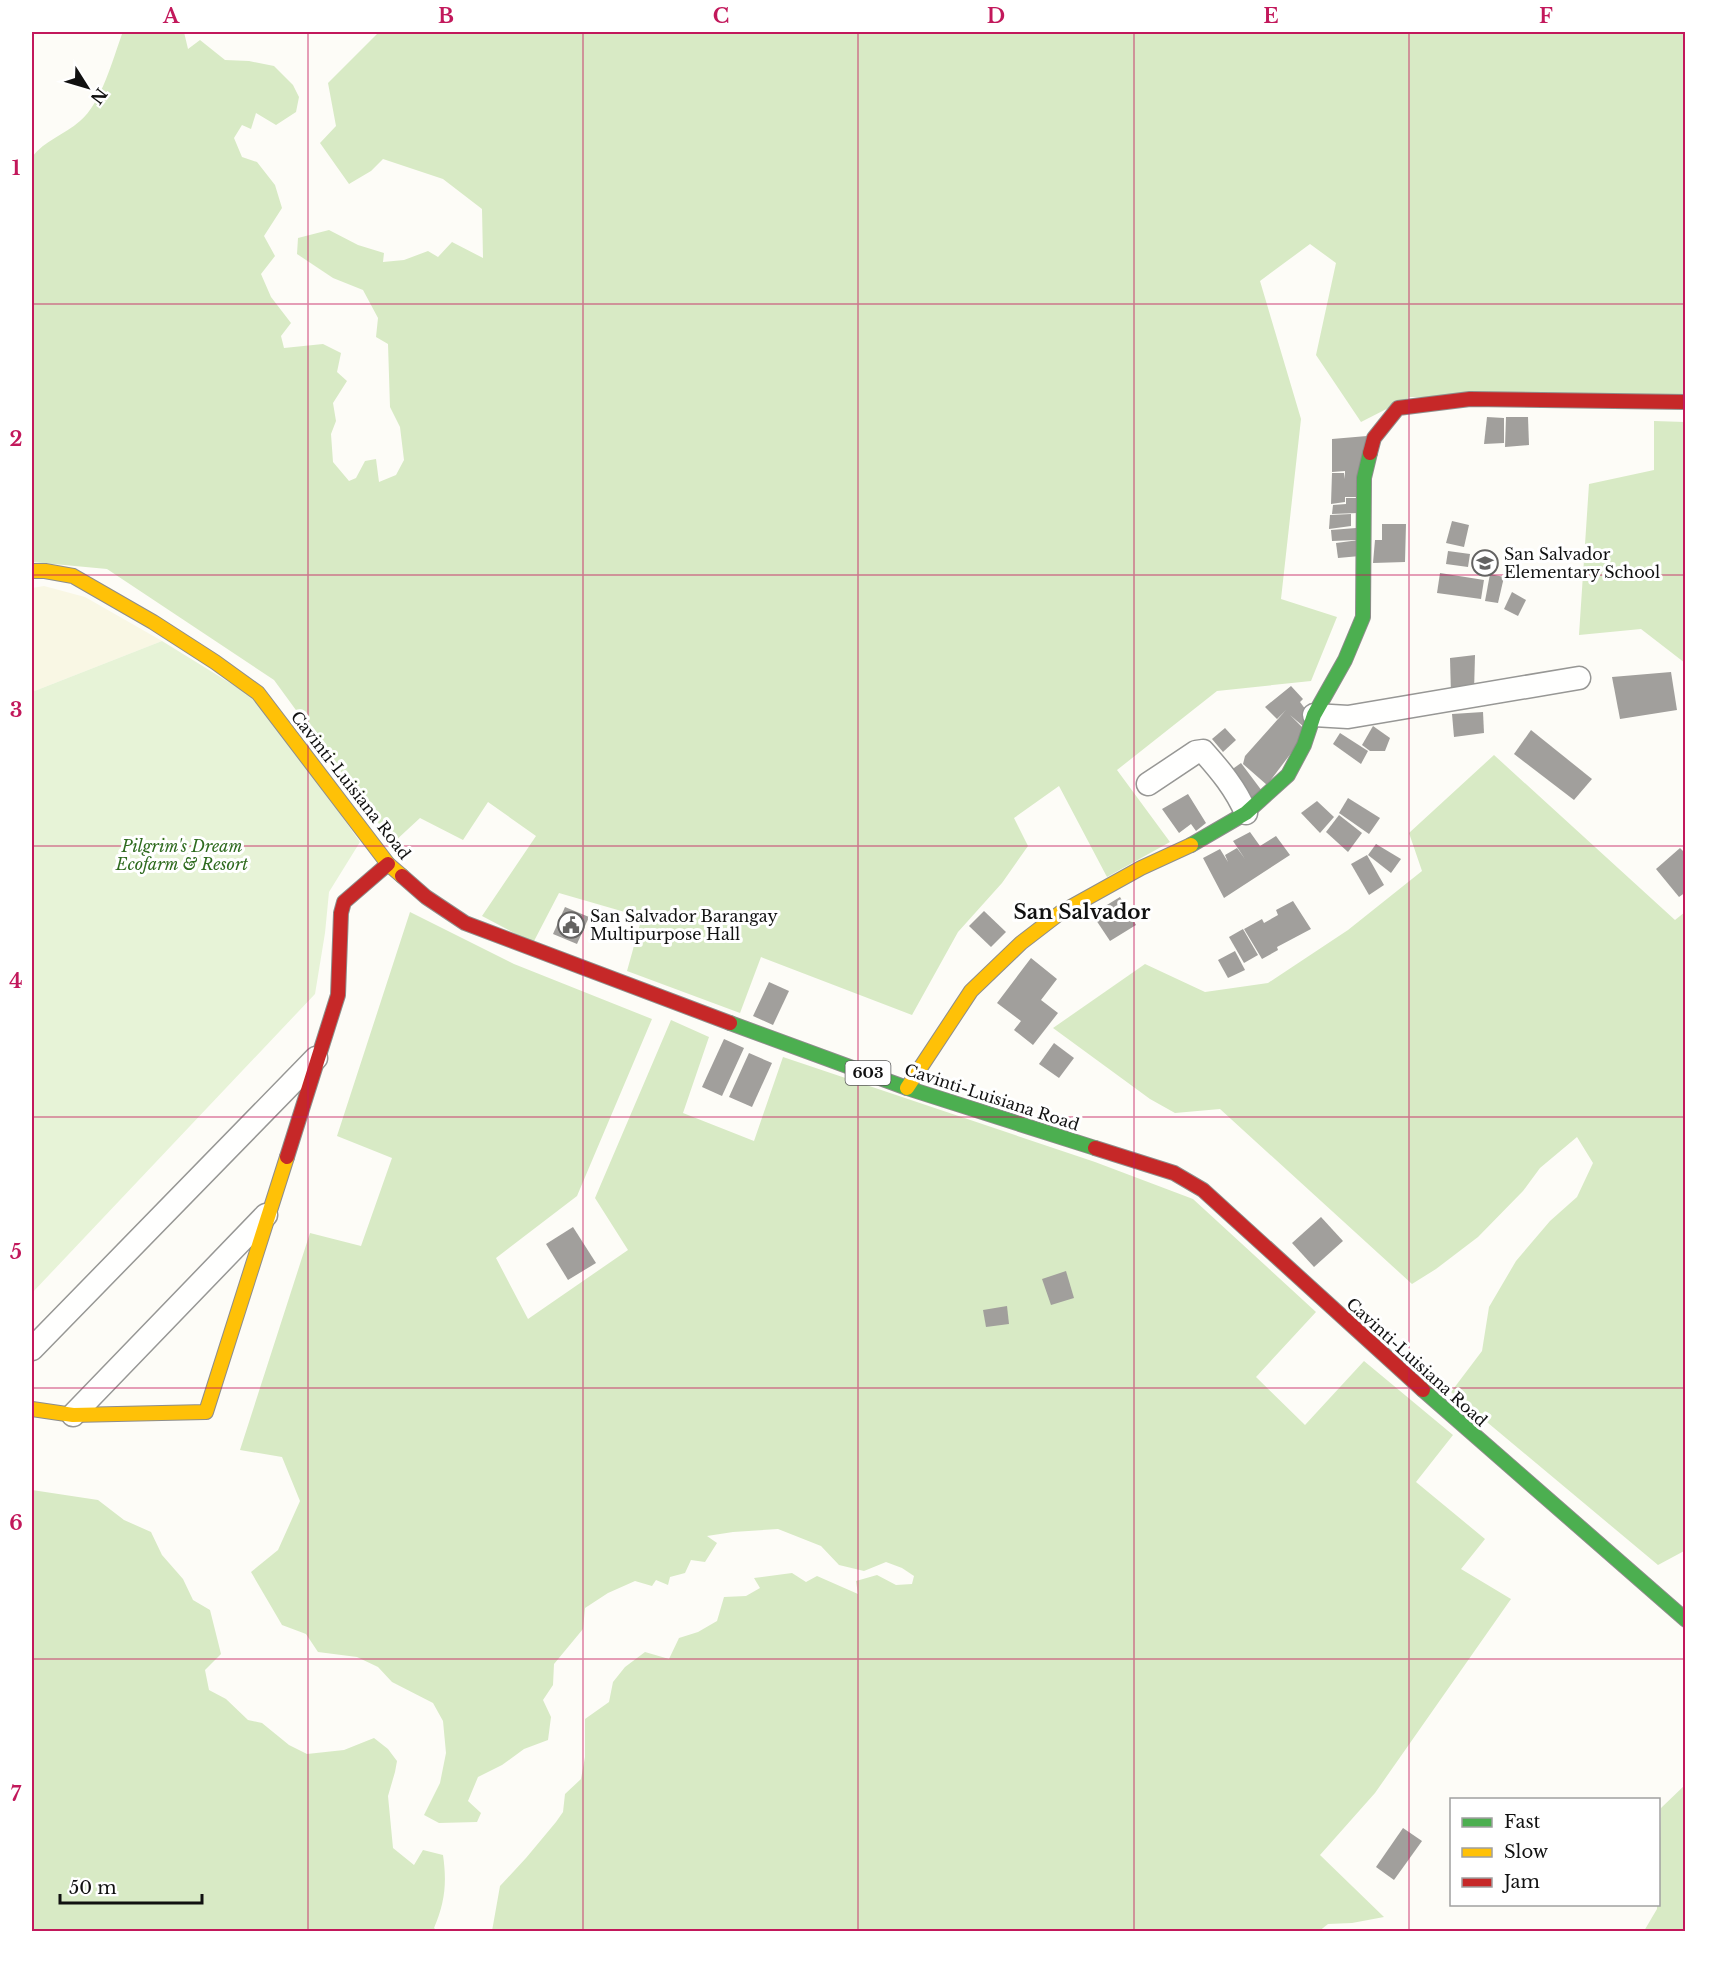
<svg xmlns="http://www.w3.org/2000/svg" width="1717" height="1963" font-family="'Libre Baskerville',serif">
<rect width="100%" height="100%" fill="#fdfcf7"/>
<path fill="#f9f7e4" d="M44 586 85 597 162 641 32 692V588Z"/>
<path fill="#e7f3d7" d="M162 641 261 702 360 842 329 892 325 933 315 994 32 1293V692Z"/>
<g fill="#d8eac5">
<path d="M121 32H184L188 49 200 40 225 60 249 61 274 66 293 85 299 97 296 112 276 125 256 113 251 129 242 125 234 138 242 157 257 162 275 185 282 208 264 236 275 256 261 274 271 297 291 323 281 336 284 348 323 344 341 353 337 372 347 381 333 403 336 421 331 434 333 462 349 481 356 478 365 461 376 459 379 482 396 475 404 460 400 427 390 407 388 344 376 337 378 318 363 290 333 278 297 254 298 238 329 230 358 245 384 253 383 262 404 260 428 251 438 257 452 242 483 258 482 209 443 179 383 159 371 171 349 184 320 143 336 126 328 83 379 32H1685V397H1410L1361 422 1316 355 1336 263 1310 244 1260 281 1301 419 1281 599 1337 617 1311 681 1217 691 1117 770 1170 842 1107 877 1059 786 1014 818 1028 846 1002 883 958 932 912 1015 761 957 740 1013 627 971 642 917 559 893 533 943 482 916 536 836 488 802 463 840 420 818 393 843 274 680 107 569 32 562V157C44 141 64 135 80 121 101 104 113 59 122 34Z"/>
<path d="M1654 421 1685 422V663L1641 629 1579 635 1589 484 1654 470Z"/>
<path d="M1494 755 1675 920 1685 912 1686 1550 1658 1565 1451 1392 1482 1351 1489 1307 1516 1261 1550 1221 1577 1197 1593 1163 1577 1137 1540 1168 1523 1191 1478 1237 1436 1269 1412 1284 1220 1109 1175 1113 1150 1099 1053 1028 1145 964 1205 992 1268 983 1348 930 1422 871 1409 833Z"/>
<path d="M410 912 514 964 652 1019 577 1196 496 1258 528 1319 628 1250 595 1198 671 1020 709 1037 683 1113 754 1141 783 1057 1095 1162 1193 1199 1316 1312 1256 1377 1305 1425 1364 1361 1453 1435 1416 1482 1485 1539 1461 1569 1511 1599 1375 1793 1320 1855 1384 1917 1352 1923 1328 1924 1318 1932 492 1931 500 1886 526 1858 556 1822 563 1812 565 1794 581 1779 585 1757V1719L609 1702 613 1682 625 1667 645 1652 669 1659 679 1638 698 1632 717 1621 724 1597 746 1596 760 1588 754 1578 792 1573 806 1582 817 1576 858 1594 856 1581 877 1575 896 1585 912 1584 914 1576 902 1568 886 1562 864 1571 839 1565 821 1546 778 1529 733 1532 707 1536 717 1543 705 1562 691 1560 685 1573 670 1577 668 1585 656 1580 652 1586 635 1581 608 1593 585 1608 583 1629 554 1664 553 1685 543 1700 551 1717 548 1740 524 1749 502 1765 478 1777 468 1801 481 1813 477 1822 439 1823 424 1815 440 1783 446 1753 443 1721 433 1703 392 1682 378 1667 357 1657 318 1652 306 1634 282 1625 251 1572 278 1550 300 1501 282 1457 240 1450 310 1233 361 1246 392 1158 337 1136Z"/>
<path d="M32 1490 98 1500 124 1520 151 1532 162 1555 183 1579 193 1600 210 1610 221 1654 205 1670 209 1690 226 1699 248 1720 262 1723 289 1745 307 1754 344 1750 374 1738 388 1749 397 1761 395 1772 388 1796 393 1848 414 1865 423 1850 443 1855C447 1883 445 1902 434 1928L437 1931H32Z"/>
<path d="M1685 1785V1931H1644L1657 1909V1905L1658 1904 1661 1808Z"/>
</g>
<g fill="#a19f9c">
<path d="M1487 417 1504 418V443L1484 444Z"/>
<path d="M1506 417H1528L1529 445 1505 447Z"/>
<path d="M1367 436 1358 497H1345V502L1331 504 1332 473H1344L1345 479V471L1332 472V439Z"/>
<path d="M1346 498H1358V513L1332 514 1333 505 1346 504Z"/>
<path d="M1351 514V526L1329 529 1330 515Z"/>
<path d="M1452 521 1469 525 1464 547 1446 543Z"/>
<path d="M1382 524H1406L1405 562 1373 563 1375 540H1382Z"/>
<path d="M1356 528V540L1332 541 1331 530Z"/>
<path d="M1359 540 1360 556 1338 558 1336 543Z"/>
<path d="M1448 551 1470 554 1468 567 1446 564Z"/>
<path d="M1440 573 1484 580 1481 599 1437 593Z"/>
<path d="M1490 574 1504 577 1498 603 1485 601Z"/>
<path d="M1512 592 1526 600 1518 616 1504 609Z"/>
<path d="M1475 655 1474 692 1451 695 1450 658Z"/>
<path d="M1671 672 1677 710 1620 719 1612 677Z"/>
<path d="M1291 686 1303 699 1300 702 1312 718 1304 727 1290 715 1307 732 1267 785 1243 764 1245 756 1286 710 1277 719 1265 707Z"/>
<path d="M1483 712 1484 733 1454 737 1452 714Z"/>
<path d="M1373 726 1390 738 1385 751H1370L1362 745Z"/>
<path d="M1225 728 1236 740 1223 752 1212 739Z"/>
<path d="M1531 730 1592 779 1574 800 1514 754Z"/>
<path d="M1340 733 1368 751 1361 764 1333 744Z"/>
<path d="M1241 763 1262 791 1248 803 1227 773Z"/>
<path d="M1188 794 1206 823 1196 831 1191 824 1179 833 1162 809Z"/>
<path d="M1348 798 1380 818 1369 834 1339 813Z"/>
<path d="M1317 801 1334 817 1320 833 1301 813Z"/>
<path d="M1339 815 1362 833 1348 852 1326 832Z"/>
<path d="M1250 832 1260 846 1276 836 1290 855 1224 898 1203 858 1220 849 1228 862 1225 855 1237 848 1245 859 1233 841Z"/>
<path d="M1376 844 1401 859 1391 873 1368 855Z"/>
<path d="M1680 848 1686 854V892L1679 897 1656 869Z"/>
<path d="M1367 855 1384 885 1369 895 1351 864Z"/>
<path d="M1120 897 1136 925 1110 941 1092 914Z"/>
<path d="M1293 901 1311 929 1277 947 1278 950 1262 959 1244 929 1262 919 1264 923 1278 915 1276 910Z"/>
<path d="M565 907 589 917 577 944 553 934Z"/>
<path d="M984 911 1006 932 991 947 969 926Z"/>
<path d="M1243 929 1258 955 1244 963 1229 937Z"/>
<path d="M1235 951 1245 970 1228 978 1218 960Z"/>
<path d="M1031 958 1057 979 1041 1000 1058 1013 1033 1045 1014 1030 1021 1021 997 1003Z"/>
<path d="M769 982 789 991 773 1025 753 1016Z"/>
<path d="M724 1039 744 1048 722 1096 702 1087Z"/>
<path d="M1054 1043 1074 1058 1059 1078 1039 1064Z"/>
<path d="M749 1053 772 1063 752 1107 729 1097Z"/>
<path d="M1321 1217 1343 1241 1314 1267 1292 1243Z"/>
<path d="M573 1227 596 1263 568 1280 546 1244Z"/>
<path d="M1066 1271 1074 1298 1051 1305 1042 1279Z"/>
<path d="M1007 1306 1009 1324 986 1327 983 1310Z"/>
<path d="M1403 1828 1422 1841 1394 1880 1376 1867Z"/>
</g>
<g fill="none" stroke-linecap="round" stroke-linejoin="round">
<g stroke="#979795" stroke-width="25">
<g id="street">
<path d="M1314 715 1348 717 1579 678"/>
<path d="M1148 784 1196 752 1203 751C1220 770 1236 789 1246 813"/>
<path d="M32 1349 316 1058"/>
<path d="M73 1415 266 1215"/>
</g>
</g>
<g stroke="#8e8d8b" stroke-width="16">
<g id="fast">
<path d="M1191 845 1246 813 1288 775 1304 745 1314 715 1345 660 1363 617 1364 478 1370 453"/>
<path d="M730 1023 907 1088 1095 1148"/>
<path d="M1423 1390 1686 1620"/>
</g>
</g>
<g stroke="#8e8d8b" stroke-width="16">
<g id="slow">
<path d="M32 571H45L73 576 153 622 215 662 258 693 388 864 402 876"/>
<path d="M907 1088 971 991 1021 943 1060 913 1141 868 1191 845"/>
<path d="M32 1409 73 1415 206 1412 287 1157"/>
</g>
</g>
<g stroke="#8e8d8b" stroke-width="16">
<g id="jam">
<path d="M1370 453 1374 438 1398 408 1470 399 1686 402"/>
<path d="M402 876 426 897 465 923 730 1023"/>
<path d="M1095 1148 1174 1173 1203 1190 1423 1390"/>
<path d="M287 1157 338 995 341 913 344 902 388 864"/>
</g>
</g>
<use href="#street" stroke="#fffffe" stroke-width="22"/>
<use href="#fast" stroke="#4caf50" stroke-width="14"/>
<use href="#slow" stroke="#ffc107" stroke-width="14"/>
<use href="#jam" stroke="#c62828" stroke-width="14"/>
</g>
<path fill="none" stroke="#c2185b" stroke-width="1.5" stroke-opacity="0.55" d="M308 32V1932M583 32V1932M858 32V1932M1134 32V1932M1409 32V1932M32 304H1686M32 575H1686M32 846H1686M32 1117H1686M32 1388H1686M32 1659H1686"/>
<defs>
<g id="school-ring" transform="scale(1.35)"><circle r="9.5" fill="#fff" stroke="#646362" stroke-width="1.5"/><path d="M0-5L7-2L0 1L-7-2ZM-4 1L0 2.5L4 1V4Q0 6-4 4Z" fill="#646362"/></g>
<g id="civic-ring" transform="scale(1.35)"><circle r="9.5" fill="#fff" stroke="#646362" stroke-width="1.5"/><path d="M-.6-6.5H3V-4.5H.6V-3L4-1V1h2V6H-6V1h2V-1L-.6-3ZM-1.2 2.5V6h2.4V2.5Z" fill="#646362"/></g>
</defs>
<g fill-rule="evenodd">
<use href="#school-ring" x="1485" y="563"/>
<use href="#civic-ring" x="571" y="925"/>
</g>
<g text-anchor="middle" stroke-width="6" stroke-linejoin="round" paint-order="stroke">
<rect fill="#fff" stroke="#585858" stroke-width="1.5" x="845.5" y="1061" width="45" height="24" rx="4.5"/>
<g font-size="15" font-weight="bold" fill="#111">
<text x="868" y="1078">603</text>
</g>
<g font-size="16" fill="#111" stroke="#fff" text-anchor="start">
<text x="1504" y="560">San Salvador<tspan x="1504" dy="18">Elementary School</tspan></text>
<text x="590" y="922">San Salvador Barangay<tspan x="590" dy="18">Multipurpose Hall</tspan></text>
</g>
<g font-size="16" fill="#111" stroke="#fff">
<text transform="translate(351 785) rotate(52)" y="6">Cavinti-Luisiana Road</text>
<text transform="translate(992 1097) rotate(18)" y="6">Cavinti-Luisiana Road</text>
<text transform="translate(1417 1362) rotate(42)" y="6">Cavinti-Luisiana Road</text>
</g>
<g font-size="16" font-style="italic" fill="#2f6b1f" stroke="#fff">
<text x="182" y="852">Pilgrim's Dream<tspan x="182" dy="18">Ecofarm &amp; Resort</tspan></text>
</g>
<g font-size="20" font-weight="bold" fill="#111" stroke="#fff">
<text x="1082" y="919">San Salvador</text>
</g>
</g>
<rect width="1717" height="1963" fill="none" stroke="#ffffff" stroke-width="66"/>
<rect x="1450" y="1798" width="210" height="108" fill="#ffffff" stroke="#a0a0a0" stroke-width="1.5"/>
<rect x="1462" y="1818" width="30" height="9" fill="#4caf50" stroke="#a0a0a0" stroke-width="1.5"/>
<text x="1504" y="1828" font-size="18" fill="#111111">Fast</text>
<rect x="1462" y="1848" width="30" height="9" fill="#ffc107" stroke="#a0a0a0" stroke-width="1.5"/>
<text x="1504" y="1858" font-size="18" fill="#111111">Slow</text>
<rect x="1462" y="1878" width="30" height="9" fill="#c62828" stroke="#a0a0a0" stroke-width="1.5"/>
<text x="1504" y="1888" font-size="18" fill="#111111">Jam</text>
<g transform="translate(87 87) rotate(127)" stroke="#ffffff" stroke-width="4.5" paint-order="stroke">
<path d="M0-4.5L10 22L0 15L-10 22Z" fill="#111111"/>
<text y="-9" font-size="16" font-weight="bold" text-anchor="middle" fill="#111111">N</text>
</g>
<path d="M60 1894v9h142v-9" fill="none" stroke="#111111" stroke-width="3"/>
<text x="69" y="1894" font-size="18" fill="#111111" stroke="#ffffff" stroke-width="4.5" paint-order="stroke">50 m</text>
<rect x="33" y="33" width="1651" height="1897" fill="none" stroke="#c2185b" stroke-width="2"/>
<g font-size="20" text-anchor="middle" font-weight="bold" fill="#c2185b">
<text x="171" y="23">A</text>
<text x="446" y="23">B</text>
<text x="721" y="23">C</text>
<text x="996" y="23">D</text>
<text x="1271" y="23">E</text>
<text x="1546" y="23">F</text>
<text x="16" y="175">1</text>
<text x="16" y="446">2</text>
<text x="16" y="717">3</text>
<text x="16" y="988">4</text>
<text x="16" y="1259">5</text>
<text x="16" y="1530">6</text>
<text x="16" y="1801">7</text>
</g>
</svg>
